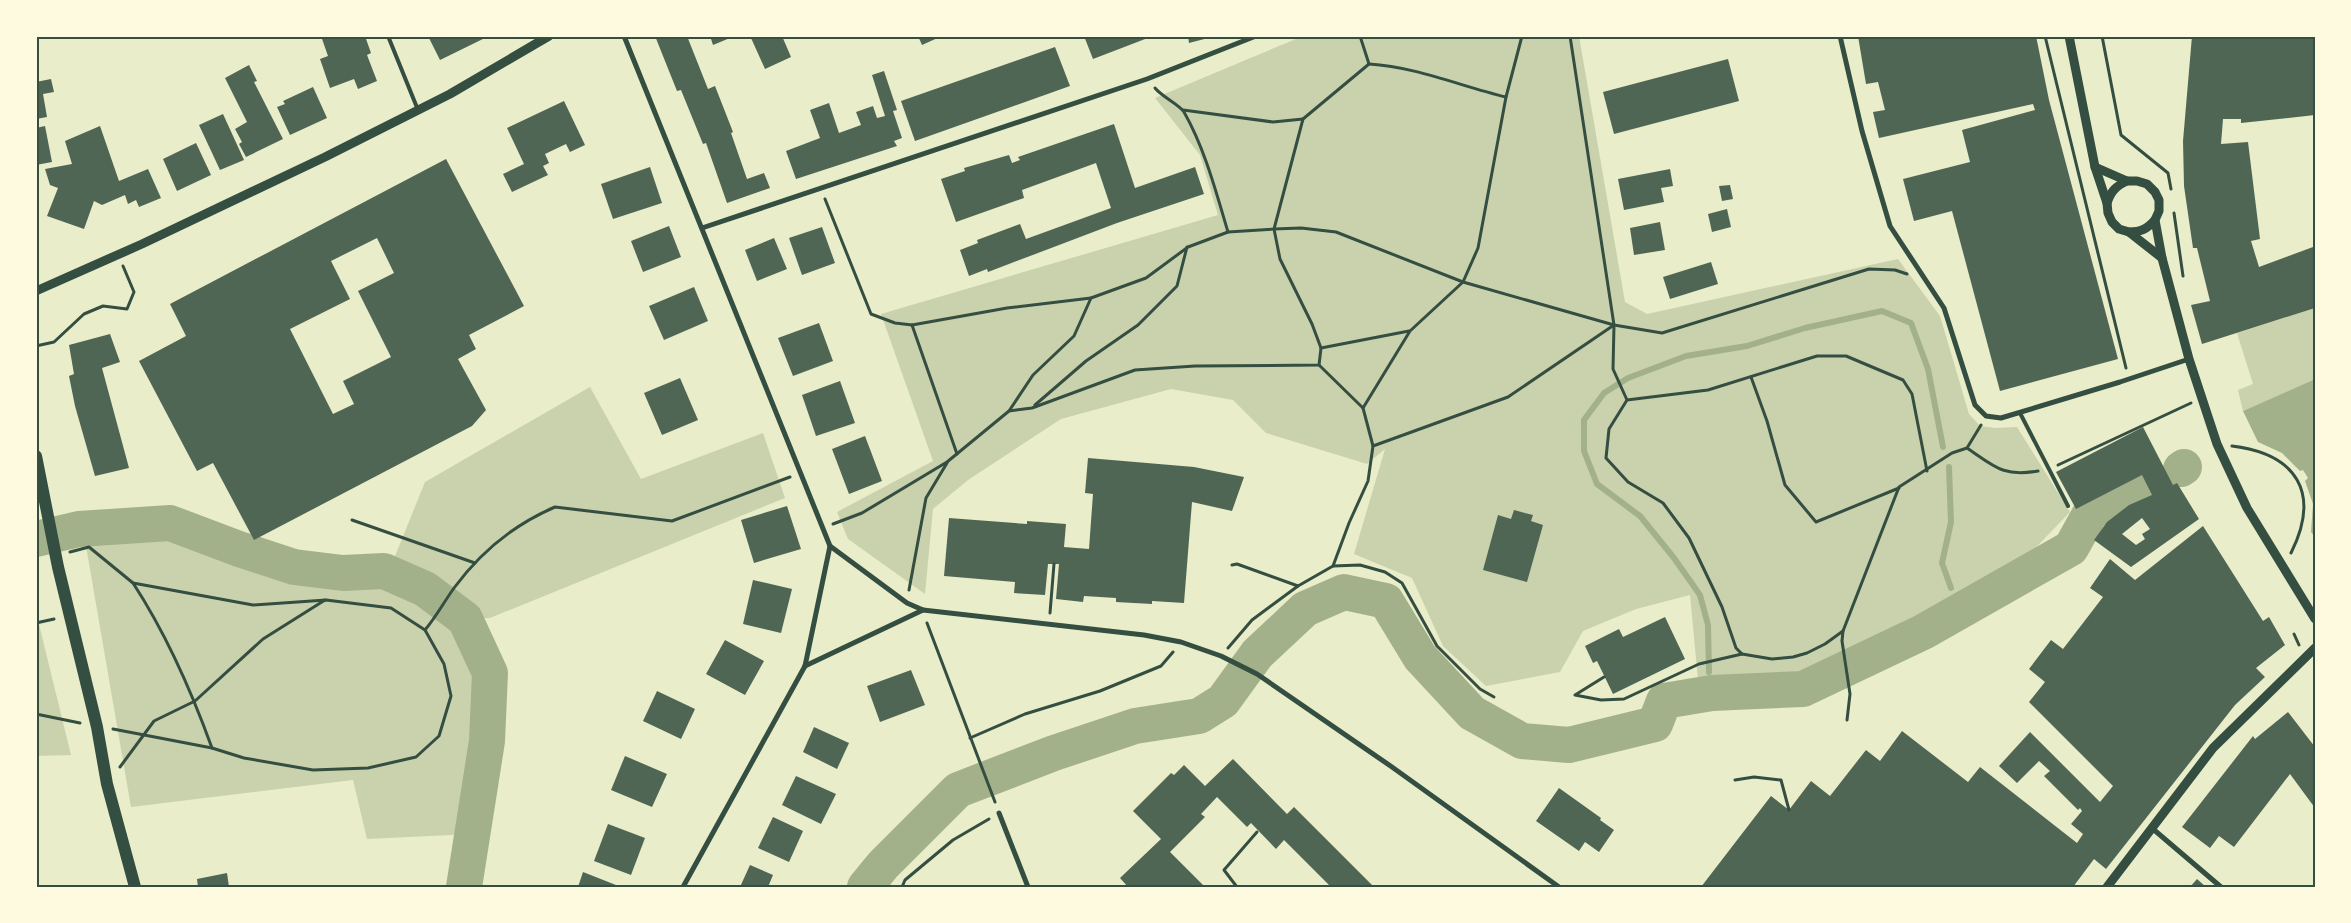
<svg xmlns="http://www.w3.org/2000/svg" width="2351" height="923" font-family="Rubik,sans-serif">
<rect width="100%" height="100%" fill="#e9edc9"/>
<g fill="#cad2ad">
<path d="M1303 36H1579L1625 302 1647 314 1898 259 1940 316 1969 414 1980 426 1995 428 2017 427 2070 512 2023 561 1922 626 1796 678 1737 682 1698 680 1690 595 1636 609 1583 631 1560 672 1486 686 1443 646 1412 578 1354 554 1385 449 1367 464 1266 433 1233 400 1171 389 1061 419 968 480 933 509 925 594 848 539 837 512 933 461 881 314 1218 215 1200 155 1155 98Z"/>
<path d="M2315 308V379L2243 411 2238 390 2253 384 2237 333Z"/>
<path d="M590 387 641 479 763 433 785 498 490 618 466 619 490 673 487 741 473 834 367 839 353 780 131 807 81 517 182 515 246 546 299 562 393 561 425 482Z"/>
<path d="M36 612 71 755 36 756Z"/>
</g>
<path fill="#a3b18a" d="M2315 379V537L2311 532 2313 504 2305 481 2308 478 2303 470 2300 471 2282 453 2258 442 2243 411Z"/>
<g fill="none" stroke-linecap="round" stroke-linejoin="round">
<g stroke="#a3b18a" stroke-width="6">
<path d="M1949 467 1951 522 1942 563 1951 588"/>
<path d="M1709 672 1708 625 1700 595 1674 558 1640 516 1597 484 1584 451V420L1604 393 1628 378 1686 356 1747 346 1805 328 1882 311 1911 323 1928 369 1943 447"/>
</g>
<g stroke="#a3b18a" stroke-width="36">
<path d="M2181 469 2184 467"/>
<path d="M36 539 79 529 170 523 239 549 294 567 343 573 384 571 425 589 465 619 490 673 487 741 464 887"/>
<path d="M865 887 883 865 958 790 1054 753 1135 726 1199 716 1223 701 1257 654 1305 609 1344 592 1386 601 1420 657 1472 713 1522 741 1569 745 1655 724 1664 701 1712 693 1803 689 1923 632 2071 548 2091 512 2146 484"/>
</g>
</g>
<g fill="#4f6655" fill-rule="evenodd">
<path d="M321 36H365L371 53 367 55 377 81 358 89 354 79 330 88 320 59 328 56Z"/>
<path d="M428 36H489L440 60Z"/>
<path d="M655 36H687L708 89 715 86 733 132 731 133 747 179 764 173 770 188 727 203 706 143 703 144 681 90 677 91Z"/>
<path d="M710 36H729L730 38 713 45Z"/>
<path d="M756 36H782L791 57 765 69 751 38Z"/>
<path d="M918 36H942L922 45Z"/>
<path d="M1084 36H1153L1093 59Z"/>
<path d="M1188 36H1212V37L1189 43Z"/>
<path d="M1858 36H2036L2049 100 2118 359 2000 391 1952 211 1914 221 1903 179 1970 162 1962 130 2035 110 2033 104 1879 138 1873 112 1885 110 1878 82 1866 84Z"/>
<path d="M2192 36H2315V115L2241 123V119H2223L2221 144 2248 142 2260 239 2251 241 2259 267 2313 247 2315 308 2202 344 2191 305 2210 301 2197 248H2193L2184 186 2183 141Z"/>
<path d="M1055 47 1070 86 915 141 901 101Z"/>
<path d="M1728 59 1739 101 1614 134 1603 92Z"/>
<path d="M249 65 257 81 254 82 283 139 246 157 239 144 242 142 235 129 247 122 225 78Z"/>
<path d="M884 71 897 110 893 111 902 138 894 141 897 146 796 179 786 151 820 138 810 110 829 103 839 133 861 125 856 112 873 106 877 118 885 116 872 75Z"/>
<path d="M51 79 54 92 43 94 47 117 36 119V82Z"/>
<path d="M313 87 327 118 290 135 277 107 285 104 283 101Z"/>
<path d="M564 101 585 145 570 152 566 144 545 154 549 163 543 166 548 175 512 192 503 174 524 164 507 128Z"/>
<path d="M223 114 244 160 220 170 199 125Z"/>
<path d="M1114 124 1135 188 1195 167 1204 194 1117 223 988 272 987 269 969 276 960 250 978 243 977 240 1020 224 1026 239 1111 208 1096 163 1022 190 1024 198 956 222 941 179 965 171 964 168 1009 155 1012 163 1020 160 1018 157Z"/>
<path d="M45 126 52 162 36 165V128Z"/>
<path d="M100 126 119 181 148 169 161 198 139 207 136 200 128 204 125 195 102 205 94 201 84 229 47 216 58 188 50 185 45 169 72 164 65 141Z"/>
<path d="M196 143 211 175 177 191 163 159Z"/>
<path d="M446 159 524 306 469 335 476 349 458 359 486 410 472 426 254 540 213 463 197 471 139 361 186 336 170 304ZM377 238 394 273 358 291 391 357 343 381 354 404 333 414 290 329 350 299 331 261Z"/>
<path d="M650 167 662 203 613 219 601 184Z"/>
<path d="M1670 169 1673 186 1661 188 1664 202 1624 210 1618 179Z"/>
<path d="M1730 185 1733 199 1722 201 1719 186Z"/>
<path d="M1727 209 1731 227 1712 232 1708 214Z"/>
<path d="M1660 222 1665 250 1634 255 1630 228Z"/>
<path d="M669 226 681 257 643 272 631 241Z"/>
<path d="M822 227 835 263 802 275 789 238Z"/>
<path d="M774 238 787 269 757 281 745 250Z"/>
<path d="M1711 262 1718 284 1670 299 1663 277Z"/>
<path d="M694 287 708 321 664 340 649 306Z"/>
<path d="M819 323 833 361 793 376 778 338Z"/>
<path d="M110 334 120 362 102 368 129 468 95 476 75 406 69 376 74 374 69 345Z"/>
<path d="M680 378 698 420 662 435 644 393Z"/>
<path d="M840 381 855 423 816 436 802 395Z"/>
<path d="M2143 427 2173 485 2177 483 2199 519 2131 567 2094 540 2107 522 2129 505 2152 495 2142 475 2076 509 2056 472ZM2142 518 2150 529 2142 534 2145 539 2136 545 2122 534Z"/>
<path d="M865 436 882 481 849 494 832 449Z"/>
<path d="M1088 458 1194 467 1244 477 1232 511 1192 502 1184 603 1152 601V604L1116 602V598L1084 596 1083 602 1056 599 1059 564H1048L1045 595 1014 593 1015 582 944 576 949 518 1027 524V521L1066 524 1064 547 1089 549 1093 494 1085 493Z"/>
<path d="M787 506 801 549 754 563 741 520Z"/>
<path d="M1514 510 1533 515 1531 521 1543 525 1527 582 1483 570 1498 515 1511 519Z"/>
<path d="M2203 526 2263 621 2269 617 2285 645 2256 668 2265 677 2235 705 2106 869 2094 859 2073 887H1701L1771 796 1789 810 1811 781 1830 796 1866 750 1880 761 1902 731 1968 782 1980 767 2077 843 2083 834 2071 824 2082 811 2080 808 2078 810 2044 776 2050 771 2039 761 2017 783 1999 766 2030 732 2100 802 2113 786 2029 702 2045 682 2029 669 2051 640 2063 649 2103 597 2090 588 2110 559 2135 580Z"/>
<path d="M753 580 792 589 781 633 743 624Z"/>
<path d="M1665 617 1685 659 1613 694 1597 661 1593 663 1585 646 1619 629 1623 637Z"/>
<path d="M725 640 764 661 745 695 706 674Z"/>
<path d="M911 670 925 705 880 722 867 686Z"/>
<path d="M657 691 695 709 681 739 643 721Z"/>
<path d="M2288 712 2315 747V808L2290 774 2234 847 2219 836 2210 848 2182 827 2253 736 2255 739Z"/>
<path d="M814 727 849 743 837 769 803 752Z"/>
<path d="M625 756 667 774 652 807 611 790Z"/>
<path d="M1233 759 1287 814 1294 807 1374 887H1331L1284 840 1276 849 1251 823 1247 827 1217 797 1201 814 1205 817 1170 852 1205 887H1128L1120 878 1161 839 1133 811 1171 773 1174 775 1184 765 1205 786Z"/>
<path d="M796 776 836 794 821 824 782 805Z"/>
<path d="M1559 788 1601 818 1600 820 1614 830 1599 852 1585 842 1579 851 1536 821Z"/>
<path d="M773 817 803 831 789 862 758 848Z"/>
<path d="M608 824 645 838 631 875 594 861Z"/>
<path d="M750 865 773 875 768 887H740Z"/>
<path d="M583 872 621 887H578Z"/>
<path d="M227 873 229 887H198L197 879Z"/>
<path d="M2197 879 2206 887H2190Z"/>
</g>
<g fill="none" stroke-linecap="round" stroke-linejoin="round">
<g stroke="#344e41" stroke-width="3">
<path d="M2045 36 2126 368"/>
<path d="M2102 36 2121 135 2168 173 2171 189"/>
<path d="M1369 64C1417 67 1460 86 1506 97"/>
<path d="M1155 88C1162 97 1179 104 1184 112 1205 149 1216 192 1228 232"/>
<path d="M1183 110 1273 122 1303 119"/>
<path d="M825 199 871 314 895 323 912 325 1007 308 1091 298"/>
<path d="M2174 213 2183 276"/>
<path d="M912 325 957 454"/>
<path d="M1614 325 1613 369 1627 400"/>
<path d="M36 346 54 342 84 314 103 306 127 309 134 292 123 266"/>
<path d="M1321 348 1409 331"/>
<path d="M1319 365 1363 408 1373 446"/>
<path d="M1751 377 1767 421 1785 485 1816 522 1899 488"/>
<path d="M1035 405 1086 361 1138 325 1177 286 1187 247"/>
<path d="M1363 408 1410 331 1463 282 1478 248 1506 97 1522 36"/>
<path d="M1009 411 1033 375 1074 336 1091 298 1146 278 1188 247 1228 232 1274 229 1303 119 1369 64 1360 36"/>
<path d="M2232 446C2297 454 2321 493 2291 553"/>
<path d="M1967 448C1995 467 2003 477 2038 471"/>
<path d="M2058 465 2191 403"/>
<path d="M352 520 475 563"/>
<path d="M833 524 862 513 947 462 1009 411 1032 408 1135 370 1195 366 1319 365 1321 348 1312 324 1280 259 1274 229 1301 228 1336 232 1463 282 1614 325 1662 333 1869 269 1895 270 1907 274"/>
<path d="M70 552 89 547 133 583 253 605 326 600 391 608 425 630"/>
<path d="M1232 565 1237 564 1298 586"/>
<path d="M1333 566 1360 565 1385 572 1402 583 1437 646 1480 689 1494 697"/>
<path d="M133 583C167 635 191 690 212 748L244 758 313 770 368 768 416 757 439 736 451 696 444 664 425 630C436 617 444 602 454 588 480 553 515 524 555 507L672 521 790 477"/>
<path d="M909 590 926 498 947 463"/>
<path d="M1050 613 1054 564"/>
<path d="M36 623 54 619"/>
<path d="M927 623 995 802"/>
<path d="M1843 631 1842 641 1850 694 1847 720"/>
<path d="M2294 634 2299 645"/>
<path d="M1228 648 1252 620 1298 586 1333 566 1349 523 1368 481 1373 446 1508 397 1614 325 1570 36"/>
<path d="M1742 654 1736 648 1722 607 1689 538 1663 503 1628 482 1606 458 1609 429 1627 400 1708 390 1817 356H1846L1903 380 1912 394 1927 471"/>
<path d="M1604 677 1575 695 1601 700 1624 699 1699 664 1742 654 1772 659 1793 657 1807 653 1825 644 1843 631 1899 487 1952 453 1967 448 1981 425"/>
<path d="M36 714 80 723"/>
<path d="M113 729 212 748"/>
<path d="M970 738 1025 714 1100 691 1161 666 1173 652"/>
<path d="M120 767 154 721 195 701 263 639 325 600"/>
<path d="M1735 780 1754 777 1781 780 1789 810"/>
<path d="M902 887 905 880 953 840 989 819"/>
<path d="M1237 887 1224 870 1257 832"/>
</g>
<g stroke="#344e41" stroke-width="4">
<path d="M388 36 418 110"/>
<path d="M2020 413 2068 506"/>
</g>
<g stroke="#344e41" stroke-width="5">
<path d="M624 36 830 546 805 666 683 887"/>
<path d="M1840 36 1862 131 1890 226 1944 308 1975 405 1986 416 2001 418 2120 382 2189 359"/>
<path d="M702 228 1147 79 1256 36"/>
<path d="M923 610 1144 635 1181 642 1221 656 1257 674 1392 767 1559 887"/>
<path d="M805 666 923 610 907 603 830 546"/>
<path d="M999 813 1028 887"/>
<path d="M2153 829 2221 887"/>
</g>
<g stroke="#344e41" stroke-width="9">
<path d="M2069 36 2095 167 2107 203 2108 213 2112 222 2119 229 2129 232 2162 258"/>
<path d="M2095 167 2127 181H2137L2147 184 2155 192 2159 200V211L2155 220 2162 258 2189 359 2217 444 2247 508 2315 619"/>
<path d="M2107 203C2111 191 2116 186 2127 181"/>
<path d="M2129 232C2141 232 2147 229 2155 220"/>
<path d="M36 291 142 244 325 157 450 94 549 36"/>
<path d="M2107 887 2213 748 2315 648"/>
</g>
<path stroke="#344e41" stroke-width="12" d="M36 456 58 567 97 727 107 784 135 887"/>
</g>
<rect width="2351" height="923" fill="none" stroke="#fefae0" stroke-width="75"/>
<rect x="38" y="38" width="2276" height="848" fill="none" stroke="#344e41" stroke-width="2"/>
</svg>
